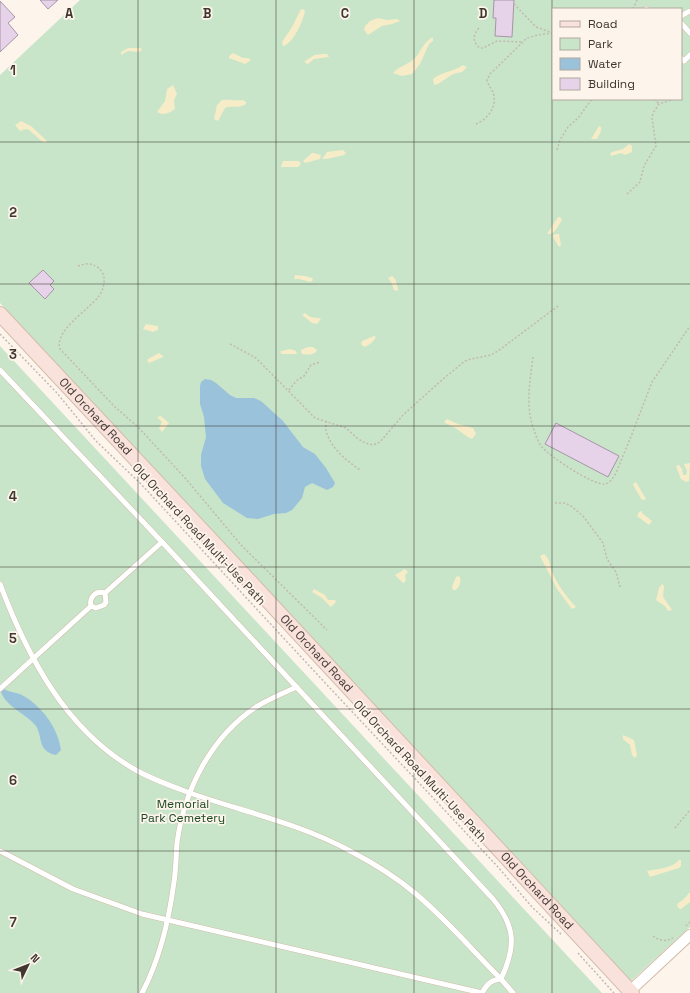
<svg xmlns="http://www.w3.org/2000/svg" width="690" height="993" font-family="'Space Grotesk',sans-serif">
<rect width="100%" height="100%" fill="#fdf4ec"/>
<g fill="#c8e5c9" fill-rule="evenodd">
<path d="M80 0H690V927L631 981 0 303V75ZM553 9H681V99H553Z"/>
<path d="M0 346 602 993H0Z"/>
</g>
<g fill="#f6ecc7">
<path d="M301 9 305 10C304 20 293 44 283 46L282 42 292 27Z"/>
<path d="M378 18 387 20 397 19 400 21 392 24 382 26 368 35 364 30 365 26 370 21Z"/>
<path d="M431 38H433V41L429 44 420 64 412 74 402 76 393 73C399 66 408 65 415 58 421 51 422 45 431 38Z"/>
<path d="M128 48H141L142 50 139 52 128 51 121 55V52Z"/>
<path d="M233 53 243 58H248L251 60 245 64 229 58V56Z"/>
<path d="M323 54H327L329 57 314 59 308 64 304 62 314 55Z"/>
<path d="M463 65 467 67 462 72 453 74 438 84 434 85 433 79C442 71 454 72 463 65Z"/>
<path d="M173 85 177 94 174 100 175 109C169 113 164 116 157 112L165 101 167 89Z"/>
<path d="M222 100C228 99 235 101 243 100L246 102V104C240 109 231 105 225 108L218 121 214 119 217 105Z"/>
<path d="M21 121 31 126 47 141V142L44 143 29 130 26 129 20 131 15 125Z"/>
<path d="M599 126 601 127C602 131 599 135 597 139H591Z"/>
<path d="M629 144 632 146V152L625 155 621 153 611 156 610 154 612 152 623 149Z"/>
<path d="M343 150 346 153 344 155 327 159H322L327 152Z"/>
<path d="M312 153H314L321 155 320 159 305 163 303 161Z"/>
<path d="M283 161H299L301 164 298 167H281Z"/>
<path d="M558 217H560L562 220C558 226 555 235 547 234Z"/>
<path d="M555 234H559L561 245 559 247 553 237V236Z"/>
<path d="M295 275 305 276 312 278 313 280 311 282 299 279H294Z"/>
<path d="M392 276C396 278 398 287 398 291L394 290 391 282 388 278Z"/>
<path d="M305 313C313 320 315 316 321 319L317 324 312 323 302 315Z"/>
<path d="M146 324 158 326V330L153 332 143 329Z"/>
<path d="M374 336 376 337C373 342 370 345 364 347L361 344 362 341Z"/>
<path d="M308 347H313L317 350C315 355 308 355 302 354L301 352V350Z"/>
<path d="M290 349 296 351 297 354H282L280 352 281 351Z"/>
<path d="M159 353 163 356V357L149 363 147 360 148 359Z"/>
<path d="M161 416 169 423 162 432 159 428 162 422 157 417Z"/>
<path d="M447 419 458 424 473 428 476 434 472 439C467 437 463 433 458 430 454 426 448 425 444 422Z"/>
<path d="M690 463 689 481 686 482 681 479 676 466 679 465 682 469 683 475H686C689 470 685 468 684 464Z"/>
<path d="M636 482 646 499 644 500 641 499C639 493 635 490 633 484Z"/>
<path d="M642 511V513L652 521 649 525 637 516 639 512Z"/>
<path d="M544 554C549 558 550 563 551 569 556 583 566 596 576 607L572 609 557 589 540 556Z"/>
<path d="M404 569H405L408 572 405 575 406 581 403 583 395 575 402 571Z"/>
<path d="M458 576 460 577C461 581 460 588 455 590H453L452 587 456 577Z"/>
<path d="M662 584 664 586 663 597 672 610 668 611 665 606 656 600 659 588Z"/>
<path d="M314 589 325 595 328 600H335L336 602 331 607 322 598 312 592Z"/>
<path d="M623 735 634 740 637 755 635 758 632 755 630 745 623 739Z"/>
<path d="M679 860H681V866L679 868 650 877 647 871C657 869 673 868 679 860Z"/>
<path d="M689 893H690V902L681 909 678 908 677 904 684 899Z"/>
</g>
<g fill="#9ac2da">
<path d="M205 379 211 380 216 383 230 395 236 398H254L261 401 283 421 303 447 315 454 326 468 335 483 333 487 327 490 312 483 305 487 302 498 292 510 286 513 274 514 258 519 247 518 223 503 205 479 201 466V455L206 437 204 417 200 404V386L201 382Z"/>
<path d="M0 685C6 693 14 691 22 695 42 706 58 728 61 750L56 755C37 751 43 737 36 726 25 712 0 705 0 685Z"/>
</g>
<g fill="#e7d3e9" stroke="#a794a8">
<path d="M40 0H58L48 9Z"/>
<path d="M494 0H514L512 37 495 36 496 18H493Z"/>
<path d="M0 1 15 17 8 23 18 35 0 52Z"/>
<path d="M43 270 54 281 50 285 54 289 45 299 29 283Z"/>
<path d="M556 423 619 456 608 477 545 444Z"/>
</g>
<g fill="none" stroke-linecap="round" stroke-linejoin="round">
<g stroke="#d2bda9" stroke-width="6">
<g id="lane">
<path d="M646 9H647"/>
<path d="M681 16 690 11"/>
<path d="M681 23 690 33"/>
<path d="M681 58 684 61 690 55"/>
<path d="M0 370 162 542 493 899C516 927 516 947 501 979 473 951 447 920 416 894 397 878 375 864 352 852 302 824 244 812 190 793 171 786 151 779 134 769 66 730 27 656 0 584"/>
<path d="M91 606C89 597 96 590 105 593"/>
<path d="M0 689 91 606 96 608 104 605 106 602 105 593 162 542"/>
<path d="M0 851 73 889 142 914 482 993"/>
<path d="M142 993C160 959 169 920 174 882 176 869 176 856 177 843 184 790 211 737 256 707 269 699 283 693 297 687"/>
<path d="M482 993C487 984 491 980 501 979L513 993"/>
</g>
</g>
<g stroke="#d2bda9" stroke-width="12">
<path id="street" d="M630 991 690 935"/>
</g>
<g stroke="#d2bda9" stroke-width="16">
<g id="secondary">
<path id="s1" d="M0 314 257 589 632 993"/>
</g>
</g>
<g stroke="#c2b9b1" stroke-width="1.5" stroke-dasharray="2 2" stroke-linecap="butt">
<path d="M514 4 536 27 550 32"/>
<path d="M633 9 637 0"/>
<path d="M479 28C473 35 472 42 480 48H483L497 41 523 42"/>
<path d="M654 99 659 104"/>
<path d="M476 124C488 119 498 106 493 92 491 88 488 85 487 80L490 74 527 38 538 35 553 33"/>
<path d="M557 150 560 140 568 127 578 118 592 99"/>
<path d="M627 194 640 182 644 166 656 146 652 118 653 113 659 104 674 99"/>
<path d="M78 266C82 265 87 263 90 264 107 268 107 284 99 296 89 310 54 330 60 349L115 407 138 427 186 479 241 545 327 630"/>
<path d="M0 334 57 393 96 441 140 483 328 686 498 867 532 907 562 935"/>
<path d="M230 344 256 358 315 418 346 428 357 438 365 443 373 445 380 442 403 415 443 379 465 361 471 359 491 355 498 351 558 306"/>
<path d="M533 357C530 382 525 406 534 430 536 436 538 442 542 447 549 456 594 486 605 484 610 483 613 478 616 473L630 439 652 382 690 326"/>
<path d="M289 390 296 381 304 376 311 365 320 362"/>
<path d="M326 421C326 425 325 431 327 434 333 450 347 461 360 470"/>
<path d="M555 503H565L571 506 583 516 603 543 607 559 616 572 620 587"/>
<path d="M675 828 690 810"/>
<path d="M686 926 690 922"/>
<path d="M653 936C660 941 665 942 673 938"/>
<path d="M578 953 614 993"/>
</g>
<use href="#lane" stroke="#fff" stroke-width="5"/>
<use href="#street" stroke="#fff" stroke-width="10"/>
<use href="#secondary" stroke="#f9e2dc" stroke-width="14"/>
</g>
<path fill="none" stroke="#40372f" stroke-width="1" stroke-opacity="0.55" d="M138 0V993M276 0V993M414 0V993M552 0V993M0 142H690M0 284H690M0 426H690M0 567H690M0 709H690M0 851H690"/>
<g text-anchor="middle" stroke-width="3.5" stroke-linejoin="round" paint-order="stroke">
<g font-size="12" fill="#40372f" stroke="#fdf4ec">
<text dy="4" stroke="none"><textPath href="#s1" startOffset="140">Old Orchard Road</textPath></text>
<text transform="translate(199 534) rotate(47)" y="4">Old Orchard Road Multi-Use Path</text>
<text dy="4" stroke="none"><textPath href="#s1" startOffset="464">Old Orchard Road</textPath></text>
<text transform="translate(420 771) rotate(47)" y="4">Old Orchard Road Multi-Use Path</text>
<text dy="4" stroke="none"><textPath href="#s1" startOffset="788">Old Orchard Road</textPath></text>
</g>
<g font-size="12" fill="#1a4921" stroke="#fdf4ec">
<text x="183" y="808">Memorial<tspan x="183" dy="14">Park Cemetery</tspan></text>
</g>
</g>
<g font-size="13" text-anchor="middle" font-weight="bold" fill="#40372f" stroke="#fdf4ec" stroke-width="3.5" stroke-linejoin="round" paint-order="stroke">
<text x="69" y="18">A</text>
<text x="207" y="18">B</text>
<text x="345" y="18">C</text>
<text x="483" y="18">D</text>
<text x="13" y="75">1</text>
<text x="13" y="217">2</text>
<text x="13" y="359">3</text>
<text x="13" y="501">4</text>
<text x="13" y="643">5</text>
<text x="13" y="785">6</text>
<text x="13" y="927">7</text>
</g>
<rect x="552" y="8" width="130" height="92" fill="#fdf4ec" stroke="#b1a8a0"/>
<rect x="560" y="21" width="20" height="6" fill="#f9e2dc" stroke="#b1a8a0"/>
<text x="588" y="28" font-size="12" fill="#40372f">Road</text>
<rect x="560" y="38" width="20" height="12" fill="#c8e5c9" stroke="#b1a8a0"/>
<text x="588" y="48" font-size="12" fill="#40372f">Park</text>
<rect x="560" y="58" width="20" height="12" fill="#9ac2da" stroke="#b1a8a0"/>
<text x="588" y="68" font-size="12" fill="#40372f">Water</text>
<rect x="560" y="78" width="20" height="12" fill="#e7d3e9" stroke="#b1a8a0"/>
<text x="588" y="88" font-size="12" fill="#40372f">Building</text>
<g transform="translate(28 965) rotate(47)" stroke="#fdf4ec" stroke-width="3" paint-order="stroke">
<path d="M0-3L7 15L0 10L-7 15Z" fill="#40372f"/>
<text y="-6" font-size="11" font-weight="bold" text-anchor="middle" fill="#40372f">N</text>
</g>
</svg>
